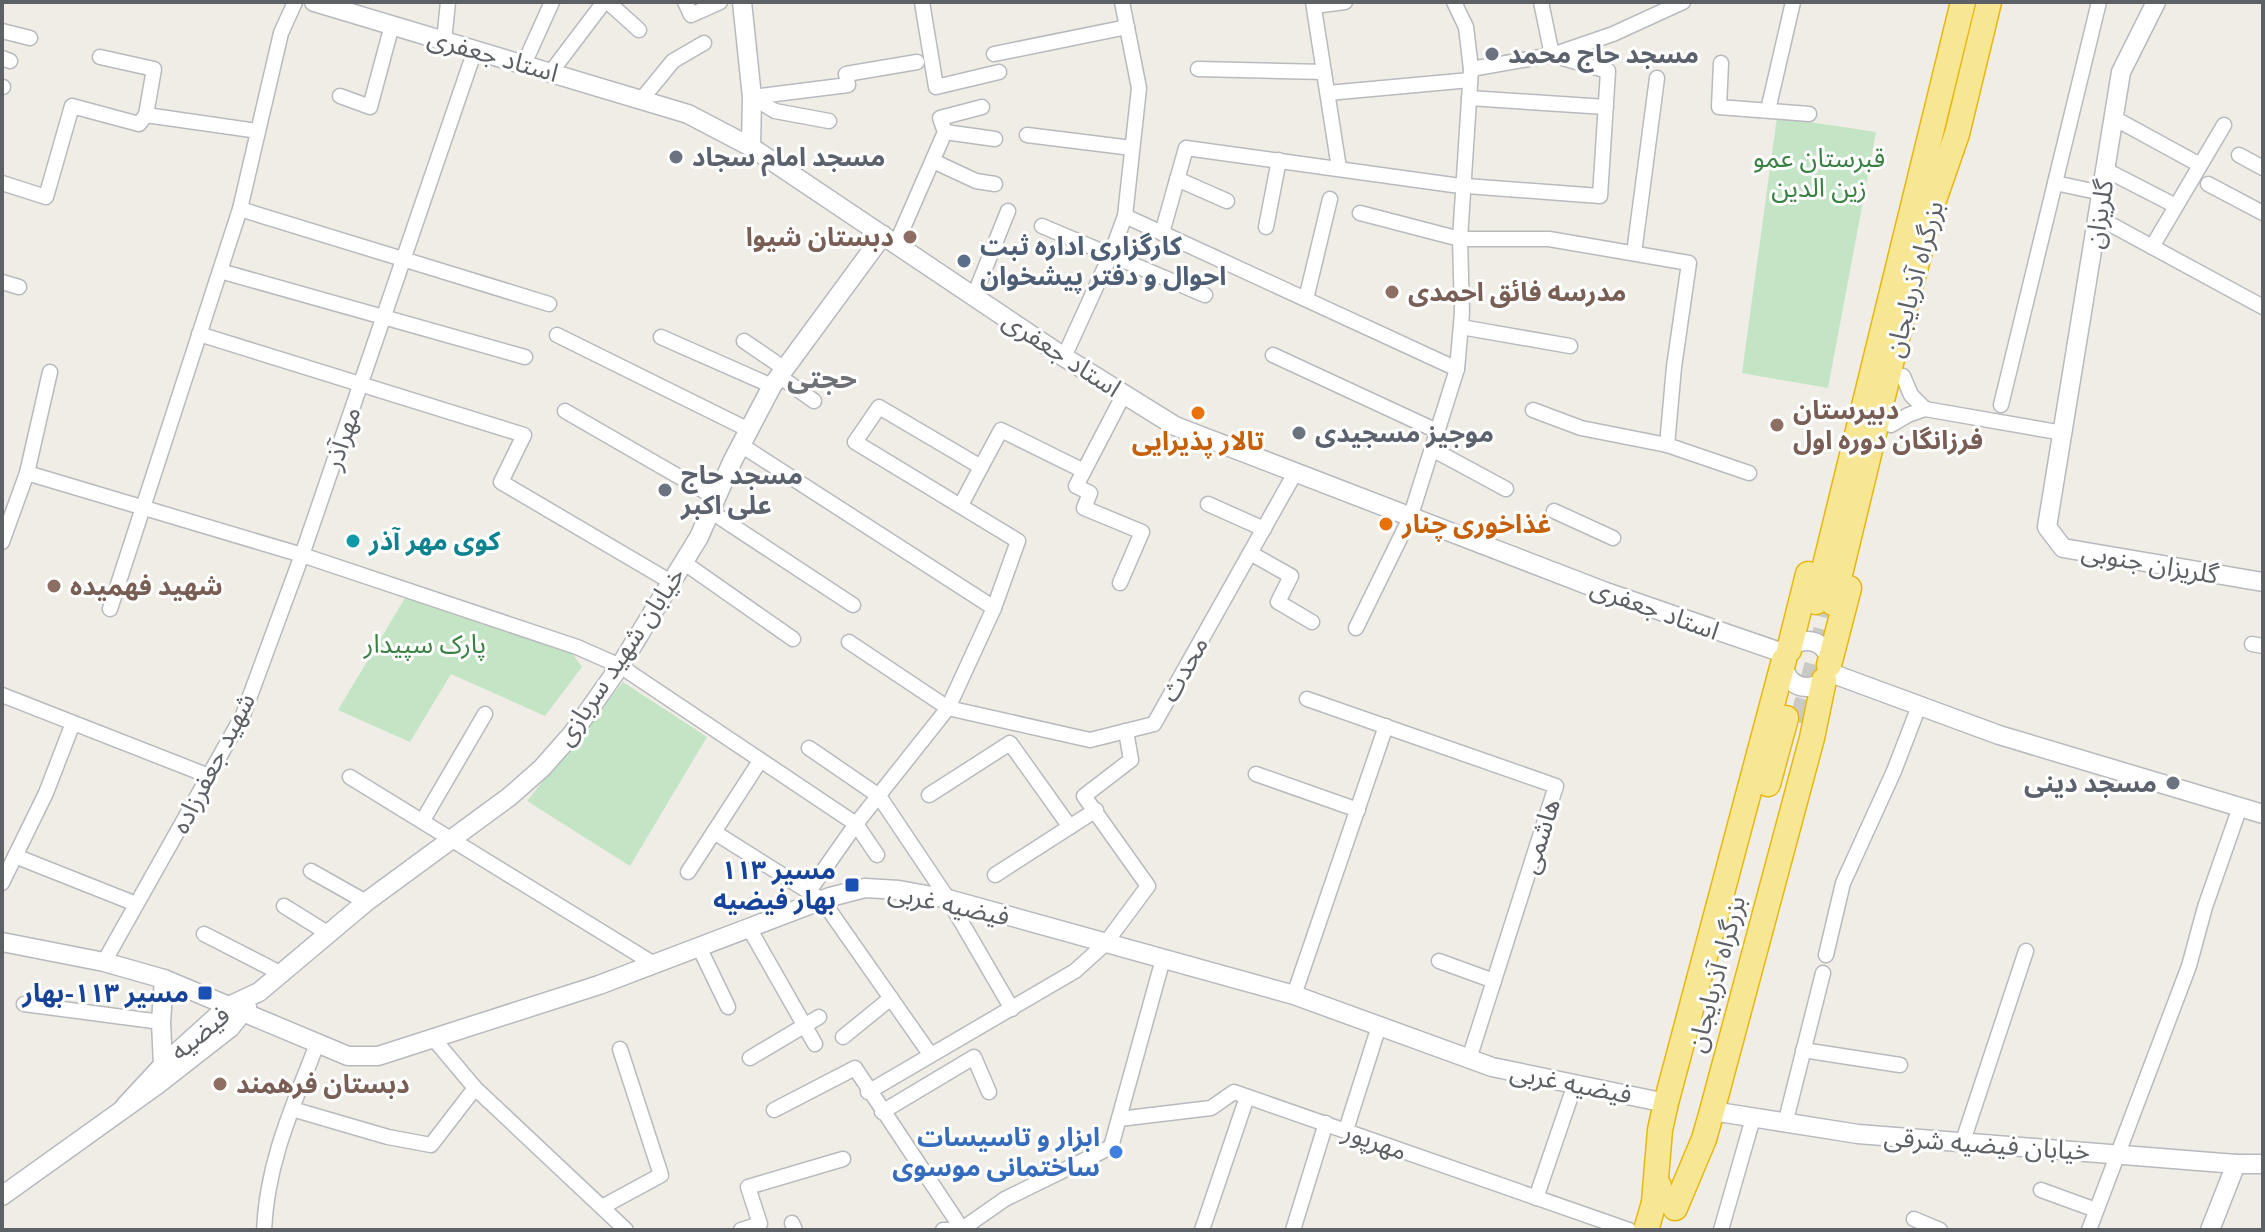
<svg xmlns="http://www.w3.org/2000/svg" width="2265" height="1232" font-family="'Public Sans','Noto Sans Arabic',sans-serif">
<rect width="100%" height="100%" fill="#efede5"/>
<g fill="#c3e5c6">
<path d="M1777 117 1876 132 1828 388 1742 373Z"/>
<path d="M408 593 572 653 582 667 545 716 451 674 410 742 338 710Z"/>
<path d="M623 682 707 737 630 866 527 801Z"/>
</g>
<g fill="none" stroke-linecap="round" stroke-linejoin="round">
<path stroke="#cacac5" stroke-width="24" stroke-dasharray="24 12" stroke-linecap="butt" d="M1801 723 1832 605"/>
<g stroke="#b8babe" stroke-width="17">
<g id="street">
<path d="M608 2 639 30"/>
<path d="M685 2 691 15 720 2"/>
<path d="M922 2 936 87 999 72"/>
<path d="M1313 2 1339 168"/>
<path d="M1314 6 1345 2"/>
<path d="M2 31 30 38"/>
<path d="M444 41 448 2"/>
<path d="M994 54 1127 27"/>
<path d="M100 57 154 69 146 115"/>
<path d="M2 58 10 61"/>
<path d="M1721 63 1719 107 1809 114"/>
<path d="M524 64 552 2"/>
<path d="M1198 69 1324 72"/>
<path d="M1471 69 1552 55 1613 34 1683 2"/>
<path d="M551 72 604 2"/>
<path d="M2 87H3"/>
<path d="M1328 93 1470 80"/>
<path d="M340 96 370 107 392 25"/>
<path d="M752 97 848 85 846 74 917 62"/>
<path d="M752 97 775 111 829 121"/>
<path d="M1469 98 1606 107"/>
<path d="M641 100 673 61 704 43"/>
<path d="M1768 110 1793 2"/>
<path d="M2114 118 2200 165"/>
<path d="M945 132 940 118 982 107"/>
<path d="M1027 135 1132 148"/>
<path d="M2239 155 2263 168"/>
<path d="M933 161 976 181 995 184"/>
<path d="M2106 170 2176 206"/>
<path d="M1177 179 1227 201"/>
<path d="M2 183 46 197 72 106 139 124 146 115 258 131"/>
<path d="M2055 183 2102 193"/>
<path d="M2208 184 2263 213"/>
<path d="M240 209 549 304"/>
<path d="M1360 213 1460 239H1549L1689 263 1674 367 1667 445"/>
<path d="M1125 216 1457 369"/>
<path d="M2099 218 2263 307"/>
<path d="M1042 226 1205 295"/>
<path d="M1266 227 1279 160"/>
<path d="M1162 233 1186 148 1453 185 1600 196 1608 71 1552 55 1541 2"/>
<path d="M896 244 945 132 995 139"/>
<path d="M2152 247 2224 125"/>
<path d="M1634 253 1657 78"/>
<path d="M220 271 525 357"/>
<path d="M2 282 19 287"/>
<path d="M974 296 1008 211"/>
<path d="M1306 299 1330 199"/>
<path d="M1461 327 1570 346"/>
<path d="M199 334 524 435 501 482 671 582"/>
<path d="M557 335 749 430"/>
<path d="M661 337 772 386"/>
<path d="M744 341 785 369"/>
<path d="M1273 355 1437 431"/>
<path d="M1064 357 1111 254 1125 216 1139 88 1122 2"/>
<path d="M779 376 814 401"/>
<path d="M2001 405 2099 2"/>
<path d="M1925 409 2063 433"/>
<path d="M1533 410 1581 428 1667 445 1749 473"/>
<path d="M565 411 716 498"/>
<path d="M1891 425 1908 415 1925 409 1911 395 1903 376"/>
<path d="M741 445 994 608"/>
<path d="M1432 449 1506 489"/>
<path d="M27 473 302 555 475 50"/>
<path d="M1208 504 1264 529"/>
<path d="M961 505 981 467"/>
<path d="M710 511 853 605"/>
<path d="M1554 511 1613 538"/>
<path d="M2 542 27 473 50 372"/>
<path d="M1250 553 1291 576 1278 602 1312 622"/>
<path d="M683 562 793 639"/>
<path d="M1120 583 1142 532 1084 508 1090 493 1076 486 1124 394"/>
<path d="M110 609 240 209 281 33 295 2"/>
<path d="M1356 628 1410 518 1457 369 1462 313 1460 239 1471 69 1466 27 1454 2"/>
<path d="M849 642 948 708 1090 740 1154 724 1295 473"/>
<path d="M2252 644 2263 646"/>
<path d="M2 695 209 776"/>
<path d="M1307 699 1556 786 1469 1059"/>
<path d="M809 748 879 796 948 899 1012 1009"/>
<path d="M1256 774 1358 810"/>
<path d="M350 777 654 964"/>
<path d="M929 795 1010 743 1070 827"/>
<path d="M423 820 485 714"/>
<path d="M714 832 822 900 930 1054"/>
<path d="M15 856 136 904"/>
<path d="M311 871 366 902"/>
<path d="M688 872 760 761"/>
<path d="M995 875 1096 810"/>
<path d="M2 883 46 793 73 723"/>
<path d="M809 891 856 824 948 708 994 608 1018 541 855 442 879 407 981 467 1001 430 1084 471"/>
<path d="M284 906 329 934"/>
<path d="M749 928 815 1044"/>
<path d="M204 934 282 974"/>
<path d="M699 947 728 1007"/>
<path d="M1826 955 1843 883 1894 771 1919 706"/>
<path d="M1439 961 1494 981"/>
<path d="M104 962 243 715 302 555 577 647 620 666 856 824 877 855"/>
<path d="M1294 995 1386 726"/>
<path d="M24 1004 161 1022"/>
<path d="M843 1037 891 998"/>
<path d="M433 1038 475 1088 626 1230"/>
<path d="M1803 1050 1900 1065"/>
<path d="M750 1058 819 1017"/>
<path d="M868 1092 1075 971 1105 944 1148 886 1084 796 1131 760 1126 731"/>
<path d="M292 1109 388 1137 431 1145 475 1088"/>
<path d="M774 1110 855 1068 962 1229"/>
<path d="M882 1112 974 1057 989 1092"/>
<path d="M1119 1119 1211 1108 1234 1092 1629 1230"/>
<path d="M1785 1124 1823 973"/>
<path d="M1346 1130 1379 1026"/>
<path d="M1962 1144 2026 951"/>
<path d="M2041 1190 2096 1210"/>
<path d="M1536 1198 1575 1084"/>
<path d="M602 1207 661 1175 620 1049"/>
<path d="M1914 1219 1940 1230"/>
<path d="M792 1223 795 1230"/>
<path d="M962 1229 1005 1199 1111 1147 1163 959"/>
<path d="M264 1230C267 1162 293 1106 317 1044"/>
<path d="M741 1230 760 1224 748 1187 843 1159"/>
<path d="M943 1230H967"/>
<path d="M1202 1230 1247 1097"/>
<path d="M1293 1230 1326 1123"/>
<path d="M1721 1230 1753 1118"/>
<path d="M2089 1230 2189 966 2205 907 2240 807"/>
</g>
</g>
<g stroke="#b7b9be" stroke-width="21">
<g id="secondary">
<path d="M314 2 688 114 751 147 1064 357 1175 426 1606 592 1786 654"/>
<path d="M742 2 752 97 751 147"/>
<path d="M2156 2 2121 72 2047 527 2063 548 2263 582"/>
<circle cx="1807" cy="664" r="23"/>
<path d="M1828 672 1999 735 2263 814"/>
<path d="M2 942 104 962 164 979 348 1056H378L599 985 830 897 865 888 899 890 948 899 1294 995 1492 1067 1666 1103"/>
<path d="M163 1065 161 1022 164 979"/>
<path d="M125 1106 163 1065 227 1007 259 992 366 902 509 797 542 768 572 734 620 666 699 537 732 462 772 386 883 235"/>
<path d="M1712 1111 1858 1134 2236 1164H2263"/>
<path d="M2 1196 157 1085 230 1028 247 1007"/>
<path d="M2210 1230 2236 1164"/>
</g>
</g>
<g stroke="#e8b70c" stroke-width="27">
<g id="highway">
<path d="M1816 602 1963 2"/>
<path d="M1833 603 1902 318 1933 203 1957 134 1989 2"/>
<path d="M1789 650 1808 574"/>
<path d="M1829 665 1849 588"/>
<path d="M1768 784 1786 718"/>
<path d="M1654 1202 1660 1130 1666 1103 1784 660"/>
<path d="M1675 1208 1704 1139 1712 1111 1812 738 1824 680"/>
<path d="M1646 1230 1659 1186"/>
</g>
</g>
<use href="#street" stroke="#fff" stroke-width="14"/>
<use href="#secondary" stroke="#fff" stroke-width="18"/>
<use href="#highway" stroke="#f7e794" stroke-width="24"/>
</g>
<g fill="#6b7280" stroke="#fff" stroke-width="3">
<circle cx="1492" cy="54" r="8"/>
<circle cx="676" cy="157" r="8"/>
<circle cx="1299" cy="433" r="8"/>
<circle cx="665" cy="490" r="8"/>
<circle cx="2173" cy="783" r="8"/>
</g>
<g fill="#8d6e63" stroke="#fff" stroke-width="3">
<circle cx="910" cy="237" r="8"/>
<circle cx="1392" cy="292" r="8"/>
<circle cx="1777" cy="425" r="8"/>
<circle cx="54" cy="586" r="8"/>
<circle cx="220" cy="1084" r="8"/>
</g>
<circle fill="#5c6f8a" stroke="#fff" stroke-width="3" cx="964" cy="261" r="8"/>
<g fill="#e8710a" stroke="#fff" stroke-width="3">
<circle cx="1198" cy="413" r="8"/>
<circle cx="1386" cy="524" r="8"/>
</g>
<circle fill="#0f9aa8" stroke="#fff" stroke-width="3" cx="353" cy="541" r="8"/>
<g fill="#1a4fb4" stroke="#fff" stroke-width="3">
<rect x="844" y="877" width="16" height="16" rx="4"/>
<rect x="197" y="985" width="16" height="16" rx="4"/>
</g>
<circle fill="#3f7fe0" stroke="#fff" stroke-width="3" cx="1116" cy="1152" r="8"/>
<g text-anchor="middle" stroke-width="6" stroke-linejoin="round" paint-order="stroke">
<g font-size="26" font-weight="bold" fill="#5b616d" stroke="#fff" text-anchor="start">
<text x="1508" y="63">مسجد حاج محمد</text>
<text x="692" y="166">مسجد امام سجاد</text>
<text x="1315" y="442">موجیز مسجیدی</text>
<text x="681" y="484">مسجد حاج<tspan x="681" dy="30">علی اکبر</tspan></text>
<text x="2157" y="792" text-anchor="end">مسجد دینی</text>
</g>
<g font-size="26" fill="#5d6065" stroke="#fff">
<text transform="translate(493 55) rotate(16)" y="9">استاد جعفری</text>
<text transform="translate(2099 214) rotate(-81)" y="9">گلریزان</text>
<text transform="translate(1914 279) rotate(-75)" y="9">بزرگراه آذربایجان</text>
<text transform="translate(1062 354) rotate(33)" y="9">استاد جعفری</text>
<text transform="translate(342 438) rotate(-71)" y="9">مهرآذر</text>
<text transform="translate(2150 563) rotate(10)" y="9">گلریزان جنوبی</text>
<text transform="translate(1655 609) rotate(20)" y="9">استاد جعفری</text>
<text transform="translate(620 656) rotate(-56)" y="9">خیابان شهید سربازی</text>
<text transform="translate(1184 669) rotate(-61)" y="9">محدث</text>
<text transform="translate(213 763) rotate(-63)" y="9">شهید جعفرزاده</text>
<text transform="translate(1540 836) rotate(-72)" y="9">هاشمی</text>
<text transform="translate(949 904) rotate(12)" y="9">فیضیه غربی</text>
<text transform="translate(1716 974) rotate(-75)" y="9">بزرگراه آذربایجان</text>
<text transform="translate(200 1033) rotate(-40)" y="9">فیضیه</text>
<text transform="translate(1571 1083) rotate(11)" y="9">فیضیه غربی</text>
<text transform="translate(1375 1141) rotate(20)" y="9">مهرپور</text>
<text transform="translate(1987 1144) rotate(4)" y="9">خیابان فیضیه شرقی</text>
</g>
<g font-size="26" fill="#398042" stroke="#fff">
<text x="1819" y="167">قبرستان عمو<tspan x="1819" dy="30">زین الدین</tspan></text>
<text x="425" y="653">پارک سپیدار</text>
</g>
<g font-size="26" font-weight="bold" fill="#785e54" stroke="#fff" text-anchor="start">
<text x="894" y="246" text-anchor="end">دبستان شیوا</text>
<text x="1408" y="301">مدرسه فائق احمدی</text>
<text x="1793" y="419">دبیرستان<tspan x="1793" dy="30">فرزانگان دوره اول</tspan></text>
<text x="70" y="595">شهید فهمیده</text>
<text x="236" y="1093">دبستان فرهمند</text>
</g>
<g font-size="26" font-weight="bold" fill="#4e5e75" stroke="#fff" text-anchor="start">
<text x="980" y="255">کارگزاری اداره ثبت<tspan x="980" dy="30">احوال و دفتر پیشخوان</tspan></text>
</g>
<g font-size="26" font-weight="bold" fill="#c56008" stroke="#fff">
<text x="1198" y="450">تالار پذیرایی</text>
<text x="1402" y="533" text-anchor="start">غذاخوری چنار</text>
</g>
<g font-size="26" font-weight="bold" fill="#0d838f" stroke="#fff" text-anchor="start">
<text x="369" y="550">کوی مهر آذر</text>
</g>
<g font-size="26" font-weight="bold" fill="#164399" stroke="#fff" text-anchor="end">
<text x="836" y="879">مسیر ۱۱۳<tspan x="836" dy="30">بهار فیضیه</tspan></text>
<text x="189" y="1002">مسیر ۱۱۳-بهار</text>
</g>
<g font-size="26" font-weight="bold" fill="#366cbe" stroke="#fff" text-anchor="end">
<text x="1100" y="1146">ابزار و تاسیسات<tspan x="1100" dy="30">ساختمانی موسوی</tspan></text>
</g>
<g font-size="28" font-weight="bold" fill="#6e7277" stroke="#fff">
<text x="822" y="388">حجتی</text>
</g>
</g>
<rect width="2265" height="1232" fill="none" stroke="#5d6065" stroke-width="8"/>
</svg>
